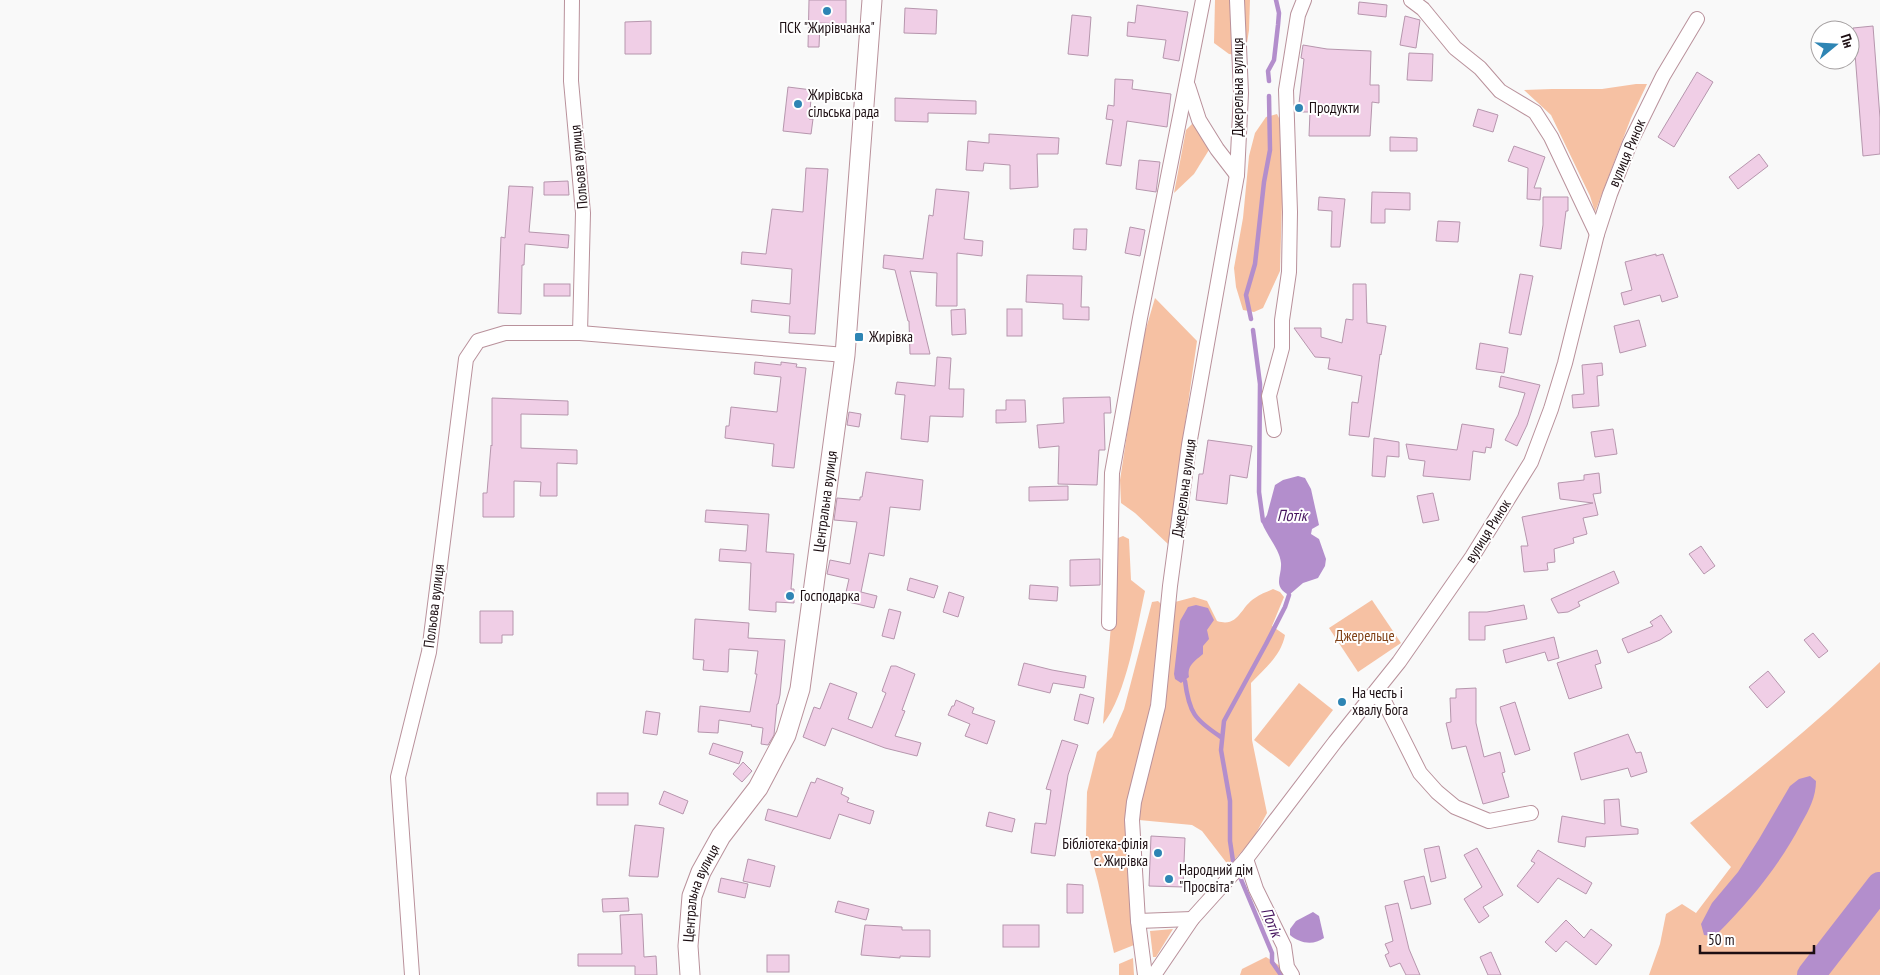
<svg xmlns="http://www.w3.org/2000/svg" width="1880" height="975" font-family="'PT Sans Narrow',sans-serif">
<rect width="100%" height="100%" fill="#f9f9f9"/>
<g fill="#f6c1a3">
<path d="M1215 0H1250L1249 30 1245 56 1229 54 1214 43Z"/>
<path d="M1636 84H1647L1631 118 1595 212 1590 196 1551 115 1524 90 1552 89H1602Z"/>
<path d="M1277 114 1281 122 1283 168 1280 271 1263 308 1254 312 1243 310 1236 287 1234 268 1243 218 1249 156 1255 133 1266 117Z"/>
<path d="M1193 123 1200 128 1212 145 1194 174 1174 193 1186 130Z"/>
<path d="M1155 298 1197 341 1168 544 1135 513 1121 503 1120 480 1140 349Z"/>
<path d="M1123 536 1129 539 1131 580 1145 591C1137 628 1126 696 1103 724L1118 538Z"/>
<path d="M1273 589 1280 592 1284 597 1272 626 1285 635C1281 656 1265 668 1251 683L1252 740 1267 813 1253 839 1229 866 1202 831 1192 825 1139 820C1139 789 1153 760 1159 730 1168 688 1171 645 1175 602L1194 597 1207 601 1217 621C1239 628 1240 607 1255 598 1260 594 1267 592 1273 589Z"/>
<path d="M1372 600 1401 643 1358 672 1329 628Z"/>
<path d="M1158 601 1162 605 1158 663 1146 728 1128 798 1127 839 1134 945 1114 953 1098 882 1086 837 1087 792 1097 752 1112 737 1124 709 1152 602Z"/>
<path d="M1880 662V975H1649L1660 944 1666 914 1682 904 1696 913 1731 867 1690 823C1756 773 1820 720 1880 662Z"/>
<path d="M1299 683 1333 710 1289 767 1254 740Z"/>
<path d="M1173 929 1156 957H1153L1150 931Z"/>
<path d="M1266 957 1280 966 1285 975H1240L1242 969Z"/>
<path d="M1133 958 1134 975H1119V964Z"/>
</g>
<g fill="#b38ecc">
<path d="M1298 476 1305 478 1311 489 1319 525 1312 529 1311 534 1319 539 1326 559 1325 566 1318 578 1303 583 1289 595C1272 586 1282 576 1281 563 1280 550 1267 536 1262 523L1267 515 1275 485 1283 480Z"/>
<path d="M1196 605 1208 608 1214 620 1207 630 1209 639 1203 646V654C1195 661 1187 665 1189 677L1181 683 1175 679 1174 674 1180 621 1188 607Z"/>
<path d="M1810 776 1816 781C1816 797 1809 810 1801 824 1779 866 1750 901 1717 934L1712 936 1704 935 1701 924 1712 903 1738 872 1759 839 1790 786 1799 779Z"/>
<path d="M1313 912 1319 916 1324 938C1313 946 1299 943 1290 935V929L1296 921Z"/>
</g>
<g fill="none" stroke-linecap="round" stroke-linejoin="round">
<g stroke="#b38ecc" stroke-width="4.5">
<path d="M1269 81 1268 71 1274 60 1278 25 1279 13 1276 0"/>
<path d="M1251 319 1246 295 1255 264 1264 182 1270 150 1269 96"/>
<path d="M1253 330 1260 384 1259 492 1263 521"/>
<path d="M1185 681C1189 713 1195 720 1221 737"/>
<path d="M1233 861 1230 841V801L1221 750 1224 721 1266 644 1285 607 1289 595"/>
<path d="M1240 877 1272 953V962L1281 975"/>
</g>
<path stroke="#b38ecc" stroke-width="28" d="M1811 975 1880 886"/>
</g>
<g fill="#f0cee6" stroke="#b696ad">
<path d="M809 0H846V24L820 23 819 47H808Z"/>
<path d="M1359 2 1387 5 1386 17 1358 14Z"/>
<path d="M1137 5 1188 12 1179 61 1163 58 1166 40 1127 36 1128 22 1135 23Z"/>
<path d="M905 8 937 10 936 34 904 33Z"/>
<path d="M1072 15 1091 17 1088 56 1068 54Z"/>
<path d="M1405 16 1420 20 1416 48 1400 45Z"/>
<path d="M651 21V54H625V22Z"/>
<path d="M1873 26 1880 118V154L1863 156 1853 28Z"/>
<path d="M1303 45 1327 49 1371 51 1370 85H1379V103L1372 102 1370 136H1309L1310 112H1298L1304 59 1301 58Z"/>
<path d="M1409 53 1433 54 1432 81 1407 80Z"/>
<path d="M1697 72 1713 82 1674 147 1658 137Z"/>
<path d="M1115 79 1133 80 1132 89 1171 94 1167 127 1127 121 1121 166 1106 164 1113 120 1106 119 1108 105 1114 106Z"/>
<path d="M788 87 812 90 809 119H813L811 134 783 131Z"/>
<path d="M895 98 976 101V114L928 113V122L895 121Z"/>
<path d="M1478 109 1498 115 1493 132 1473 126Z"/>
<path d="M989 134 1059 138 1058 154H1037L1038 187 1010 189V165L984 163 983 171 966 170 968 141 989 143Z"/>
<path d="M1390 137 1417 138V151H1390Z"/>
<path d="M1514 146 1545 157 1534 188H1541L1540 200 1527 199 1528 168 1508 161Z"/>
<path d="M1759 154 1768 166 1738 189 1729 177Z"/>
<path d="M1139 160 1160 162 1156 192 1136 189Z"/>
<path d="M806 168 828 169 815 334 789 333 790 316 751 312 752 300 790 304 792 269 741 264 742 252 766 254 772 209 803 212Z"/>
<path d="M568 181 569 195H544V182Z"/>
<path d="M509 186 533 187 529 232 569 235 568 248 525 244 524 265H522L521 314 498 313 501 237 505 238Z"/>
<path d="M936 189 969 192 964 239 983 241 982 256 957 253V306H936L937 273 910 271 930 354H910L909 321H908L895 270 883 268 884 255 923 259 929 215 933 216Z"/>
<path d="M1372 192 1410 193V210L1385 209V223H1371Z"/>
<path d="M1319 197 1345 199 1340 247H1331L1332 211 1318 210Z"/>
<path d="M1543 197H1568V211H1566L1561 249 1540 246 1543 225Z"/>
<path d="M1438 221 1460 222 1458 242 1436 241Z"/>
<path d="M1130 227 1145 230 1140 256 1125 253Z"/>
<path d="M1074 229H1087L1086 250 1073 249Z"/>
<path d="M1656 254V256L1663 254 1678 297 1662 302 1660 295 1624 305 1621 293 1632 290 1625 262Z"/>
<path d="M1520 274 1533 276 1521 335 1509 333Z"/>
<path d="M1027 275 1082 276 1081 307H1089V320L1063 319V304L1026 302Z"/>
<rect x="544" y="284" width="26" height="12"/>
<path d="M1353 284H1366L1367 323 1386 326 1381 355 1380 354 1369 437 1349 435 1352 402 1358 403 1362 376 1328 369 1330 358 1315 357 1294 328H1321V337L1342 343 1346 319 1353 320Z"/>
<path d="M965 309 966 334 952 335 951 310Z"/>
<rect x="1007" y="309" width="15" height="27"/>
<path d="M1639 320 1646 346 1620 353 1614 326Z"/>
<path d="M1480 343 1508 348 1504 373 1476 369Z"/>
<path d="M937 357 951 358 949 389H964L963 417 930 416 928 442 901 439 905 395 895 394 897 382 935 386Z"/>
<path d="M755 362 781 365V362L797 364 796 367 806 368 794 468 772 466 774 444 725 438 726 426H729L731 407 777 412 781 377 754 374Z"/>
<path d="M1602 363 1603 375 1597 376 1599 406 1573 408 1572 395 1584 394 1582 365Z"/>
<path d="M1501 376 1540 385 1527 425 1517 446 1505 440 1518 415 1525 393 1499 387Z"/>
<path d="M1110 397 1111 413H1104L1105 450H1099L1097 485 1058 484 1059 446 1039 448 1037 425 1064 423 1063 398Z"/>
<path d="M492 398 568 401V415L521 414V448L577 450V464L557 463V496H540L541 482 514 481V517H483V493H487L491 445 492 446Z"/>
<path d="M1006 400H1025L1026 422 996 423V410H1006Z"/>
<path d="M849 412 861 414 859 427 847 425Z"/>
<path d="M1462 424 1494 429 1491 448 1486 447 1485 453 1473 451 1470 480 1423 476 1425 461 1409 459 1406 444 1457 450Z"/>
<path d="M1613 429 1617 454 1595 457 1591 432Z"/>
<path d="M1374 438 1399 442V457L1387 456 1385 477 1372 476Z"/>
<path d="M1208 440 1252 446 1247 478 1230 475 1227 504 1196 500 1199 474H1203Z"/>
<path d="M866 472 923 480 920 510 890 507 884 556 869 553 861 592 877 596 874 608 844 601 849 579 827 574 830 560 850 564 857 522 834 520 837 498 860 500V497H862Z"/>
<path d="M1599 473 1601 493 1593 494 1598 515 1583 518 1587 534 1573 538 1574 543 1554 549 1555 562 1547 563 1548 570 1524 572 1521 546H1528L1522 517 1593 503 1560 499 1558 483 1584 480V475Z"/>
<path d="M1068 486V500L1029 501V487Z"/>
<path d="M1433 493 1439 520 1423 523 1417 496Z"/>
<path d="M706 510 769 514 766 552 794 554 791 589H794V603L776 602V612L749 610 751 563 719 561 720 549 746 551 748 525 705 522Z"/>
<path d="M1701 546 1715 566 1704 574 1689 554Z"/>
<path d="M1100 559V585L1070 586V560Z"/>
<path d="M1614 571 1619 583 1578 602 1580 606 1568 612 1558 613 1551 599Z"/>
<path d="M910 578 938 586 934 598 907 590Z"/>
<path d="M1030 585 1058 587 1057 601 1029 599Z"/>
<path d="M949 592 964 597 958 617 943 612Z"/>
<path d="M1524 605 1527 619 1485 626V640H1469V612H1487Z"/>
<path d="M889 609 901 612 894 639 882 636Z"/>
<path d="M480 611H513V635H502V643H480Z"/>
<path d="M1661 615 1672 632 1660 640 1628 653 1622 639 1653 626 1650 622Z"/>
<path d="M695 619 749 623 748 638 785 640 780 695 778 704H777L774 735 768 745 761 744 763 728 751 726 752 725 719 720 718 733 698 732 700 706 750 712 757 674H755L758 651 729 649 728 672 703 670 704 660 693 659Z"/>
<path d="M1813 633 1828 651 1819 658 1804 640Z"/>
<path d="M1554 637 1559 658 1548 661 1545 652 1506 663 1503 650Z"/>
<path d="M1597 650 1601 663 1595 665 1602 688 1569 699 1557 663Z"/>
<path d="M1024 663 1052 670 1086 676 1084 688 1053 683 1050 693 1018 685Z"/>
<path d="M891 666H896L915 674 902 710 905 711 895 736 921 743 917 756 885 748 832 728 825 746 803 737 814 707 820 709 830 683 857 693 848 719 872 728 886 693 882 691Z"/>
<path d="M1768 671 1785 692 1767 708 1749 687Z"/>
<path d="M1476 688V723L1484 757 1500 752 1505 772 1502 773 1509 797 1483 804 1466 746 1452 749 1446 723 1451 722 1450 698H1456V689Z"/>
<path d="M1080 694 1094 698 1088 724 1074 720Z"/>
<path d="M956 700 974 708 972 713 995 721 987 744 965 736 970 724 948 715 952 706H954Z"/>
<path d="M1515 702 1530 750 1515 755 1500 707Z"/>
<path d="M646 711 660 713 657 735 643 733Z"/>
<path d="M1628 734 1636 753 1641 752 1647 772 1631 777 1628 768 1581 780 1574 753Z"/>
<path d="M1062 740 1078 745 1068 775 1055 856 1031 853 1035 823 1046 824 1051 790 1046 789Z"/>
<path d="M713 743 743 752 739 764 709 754Z"/>
<path d="M743 762 752 771 742 782 733 774Z"/>
<path d="M817 778 843 788 841 794 849 798 847 802 874 811 870 824 839 814 830 839 765 820 768 809 797 817 811 782 815 783Z"/>
<path d="M664 791 688 801 683 814 659 804Z"/>
<rect x="597" y="793" width="31" height="12"/>
<path d="M1619 799 1621 826 1638 829V834L1586 837 1585 847 1558 842 1562 816 1605 824 1604 800Z"/>
<path d="M989 812 1015 819 1012 832 986 826Z"/>
<path d="M635 825 664 828 658 877 629 876Z"/>
<path d="M1151 836 1185 838 1183 887 1149 886Z"/>
<path d="M1439 846 1446 878 1431 882 1424 849Z"/>
<path d="M1477 848 1503 895 1483 907 1489 916 1479 923 1464 899 1482 887 1464 855Z"/>
<path d="M1538 850 1592 883 1586 894 1558 878 1538 903 1517 886 1535 863 1531 861Z"/>
<path d="M748 859 775 866 770 887 743 881Z"/>
<path d="M1424 876 1431 904 1411 909 1404 881Z"/>
<path d="M721 878 748 884 745 898 718 892Z"/>
<path d="M1067 884 1083 885V913H1067Z"/>
<path d="M628 898 629 911 603 912 602 899Z"/>
<path d="M838 901 869 909 866 920 835 912Z"/>
<path d="M1398 903 1409 949 1420 975H1406L1400 963 1390 967 1385 955 1389 953 1385 944 1393 941 1385 906Z"/>
<path d="M642 914 644 957 656 956 657 975H635V966H578V954H622L620 915Z"/>
<path d="M1566 920 1584 938 1591 929 1612 945 1596 965 1566 941 1556 952 1545 942Z"/>
<path d="M865 925 902 927V930H930V957L900 956V958L861 955Z"/>
<rect x="1003" y="925" width="36" height="22"/>
<path d="M1491 952 1501 975H1488L1480 957Z"/>
<rect x="767" y="955" width="22" height="17"/>
</g>
<g fill="none" stroke-linecap="round" stroke-linejoin="round">
<g stroke="#b9919b" stroke-width="16">
<g id="street">
<path d="M572 0 571 81 583 213 580 333"/>
<path d="M1411 0 1423 9 1455 48 1480 68 1500 91 1535 112 1551 137 1597 234"/>
<path d="M1188 86 1199 120 1217 149 1237 175"/>
<path d="M1274 430 1269 396 1282 348V320L1289 272 1290 212 1286 90 1298 15 1304 0"/>
<path d="M1109 623 1112 473 1140 318 1203 0"/>
<path d="M1374 695 1385 703 1420 773 1437 792 1455 807 1489 821 1531 813"/>
<path d="M1246 859 1256 889 1284 946 1287 967 1292 975"/>
<path d="M1138 921 1192 919"/>
<path d="M412 975 398 777 429 652 466 359 478 341 505 333H580L845 355"/>
<path d="M1145 975 1138 921 1132 820 1134 802 1158 706 1170 586 1189 445 1237 175 1241 93 1237 0"/>
<path d="M1154 975 1192 919 1246 859 1335 742 1399 662 1472 557 1531 462 1551 409 1565 363 1597 234 1610 194 1630 143 1663 76 1697 19"/>
</g>
</g>
<g stroke="#b9919b" stroke-width="21">
<g id="secondary">
<path id="s1" d="M690 975 688 946 692 896 701 872 721 836 758 788 786 735 800 689 845 355 872 0"/>
</g>
</g>
<use href="#street" stroke="#fff" stroke-width="14"/>
<use href="#secondary" stroke="#fff" stroke-width="19"/>
</g>
<g fill="#2e85b4" stroke="#fff" stroke-width="2">
<circle cx="827" cy="11" r="5"/>
<circle cx="798" cy="104" r="5"/>
<circle cx="1299" cy="108" r="5"/>
<rect x="854" y="332" width="10" height="10" rx="2.5"/>
<circle cx="790" cy="596" r="5"/>
<circle cx="1342" cy="702" r="5"/>
<circle cx="1158" cy="853" r="5"/>
<circle cx="1169" cy="879" r="5"/>
</g>
<g text-anchor="middle" stroke-width="4" stroke-linejoin="round" paint-order="stroke">
<g font-size="15" fill="#1c0e12" stroke="#fff" text-anchor="start">
<text x="827" y="33" text-anchor="middle">ПСК "Жирівчанка"</text>
<text x="808" y="100">Жирівська<tspan x="808" dy="17">сільська рада</tspan></text>
<text x="1309" y="113">Продукти</text>
<text x="869" y="342">Жирівка</text>
<text x="800" y="601">Господарка</text>
<text x="1352" y="698">На честь і<tspan x="1352" dy="17">хвалу Бога</tspan></text>
<text x="1148" y="849" text-anchor="end">Бібліотека-філія<tspan x="1148" dy="17">с. Жирівка</tspan></text>
<text x="1179" y="875">Народний дім<tspan x="1179" dy="17">"Просвіта"</tspan></text>
</g>
<g font-size="15" fill="#1c0e12" stroke="#fff">
<text transform="translate(1238 87) rotate(-90)" y="5">Джерельна вулиця</text>
<text transform="translate(1627 153) rotate(-67)" y="5">вулиця Ринок</text>
<text transform="translate(579 167) rotate(-95)" y="5">Польова вулиця</text>
<text transform="translate(1184 488) rotate(-82)" y="5">Джерельна вулиця</text>
<text dy="5" stroke="none"><textPath href="#s1" startOffset="504">Центральна вулиця</textPath></text>
<text transform="translate(1488 531) rotate(-58)" y="5">вулиця Ринок</text>
<text transform="translate(434 606) rotate(-83)" y="5">Польова вулиця</text>
<text dy="5" stroke="none"><textPath href="#s1" startOffset="84">Центральна вулиця</textPath></text>
</g>
<g font-size="15" fill="#804116" stroke="#fff">
<text x="1365" y="641">Джерельце</text>
</g>
<g font-size="16" font-style="italic" fill="#45145e" stroke="#fff">
<text x="1292" y="521">Потік</text>
<text transform="translate(1272 922) rotate(67)" y="6">Потік</text>
</g>
</g>
<g transform="translate(1835 45) rotate(72)"><circle r="24" fill="#ffffff" stroke="#a49fa0"/>
<path d="M0-4L9 19L0 12L-9 19Z" fill="#2e85b4"/>
<text y="-8" font-size="14" font-weight="bold" text-anchor="middle" fill="#1c0e12">Пн</text>
</g>
<path d="M1700 945v8h114v-8" fill="none" stroke="#1c0e12" stroke-width="2.5"/>
<text x="1708" y="945" font-size="15" fill="#1c0e12" stroke="#ffffff" stroke-width="4" paint-order="stroke">50 m</text>
</svg>
